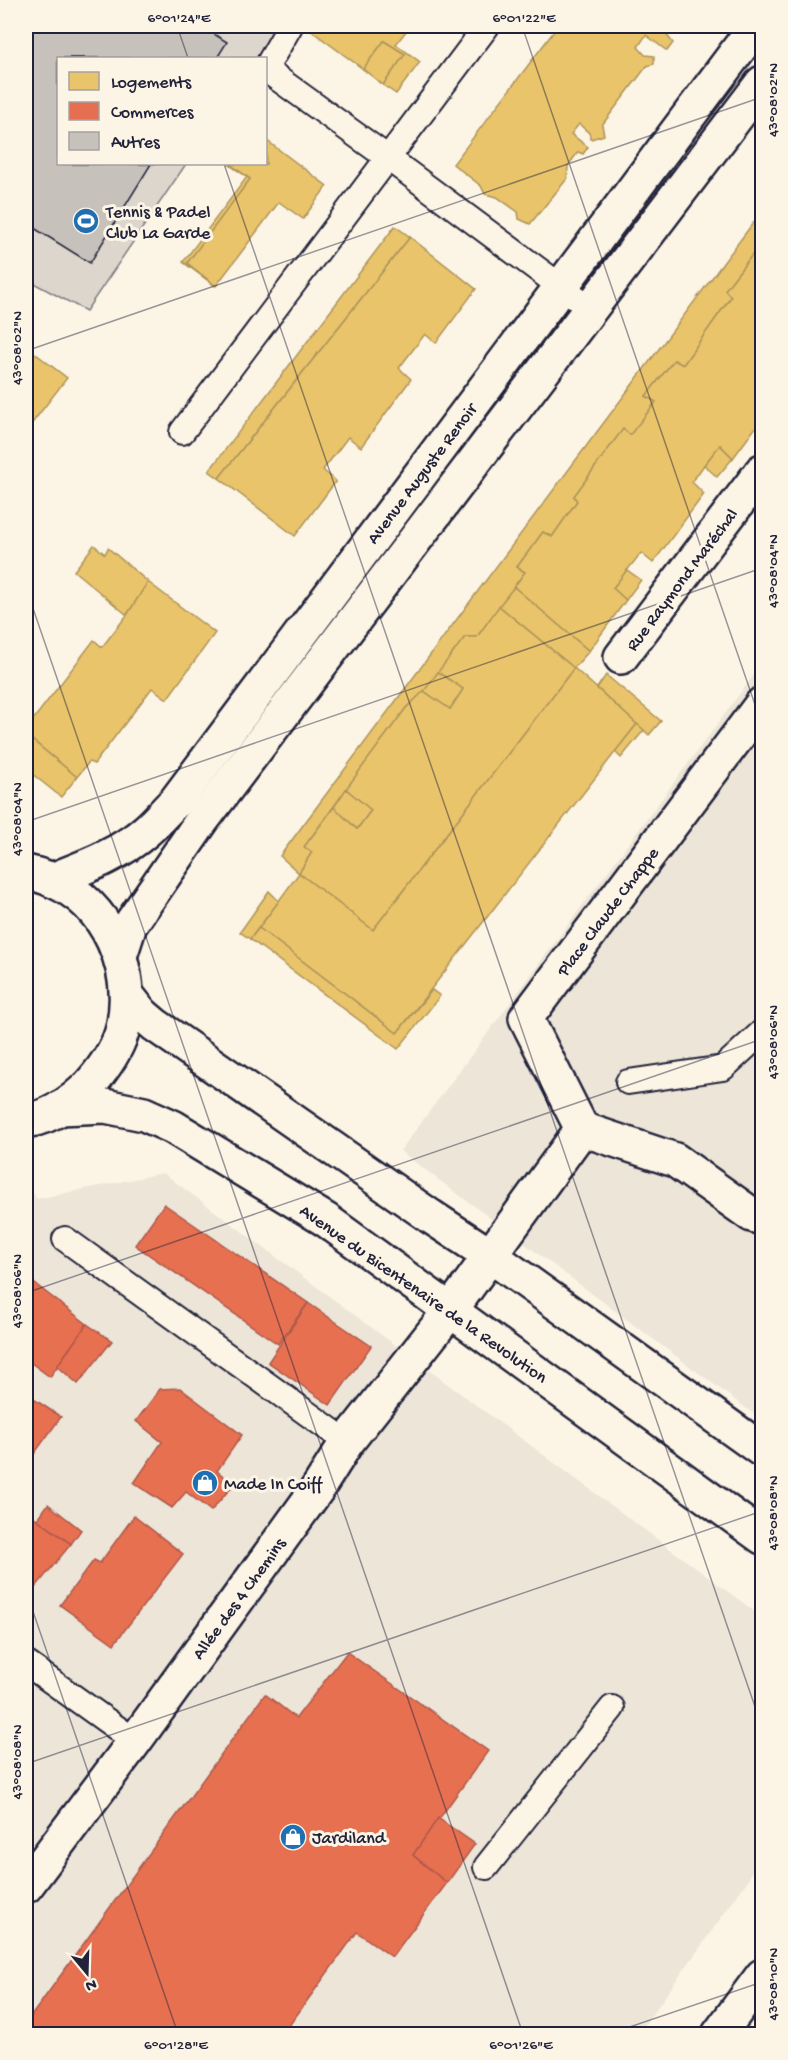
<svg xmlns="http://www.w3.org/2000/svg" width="788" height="2060" font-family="'Gochi Hand',sans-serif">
<rect width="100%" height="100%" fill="#fcf5e5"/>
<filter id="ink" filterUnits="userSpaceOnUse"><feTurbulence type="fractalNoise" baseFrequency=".0167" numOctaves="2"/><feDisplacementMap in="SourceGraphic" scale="12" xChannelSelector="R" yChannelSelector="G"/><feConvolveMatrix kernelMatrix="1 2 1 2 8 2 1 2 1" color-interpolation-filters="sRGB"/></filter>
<g filter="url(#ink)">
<g fill="#ece5d8">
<path d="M762 664V1420L400 1151Z"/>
<path d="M163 1173 762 1617V1851L748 1880 638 2034H26V1184L37 1199Z"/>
</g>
<path fill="#dcd6cc" stroke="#7f7c84" stroke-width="1.5" d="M26 26H280L257 58H58V164H186L86 311 26 279Z"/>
<g fill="#e9c46a" stroke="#ad935c" stroke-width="1.5">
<path d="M311 26H410L396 44 420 62 396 94 383 85 405 54 384 41 363 69 309 29Z"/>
<path d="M558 26H676L666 34 673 43 667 51 646 35 638 47 645 55 654 56V64L647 66 602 125 604 135 591 139 589 133 579 124 571 134 588 147 583 154 578 152 568 166 567 179 530 224 519 219 518 212 497 197 485 194 481 186 453 164Z"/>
<path d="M384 41 405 54 383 85 363 69Z"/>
<path d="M266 140 327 186 303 219 279 202 216 286 187 263 250 179 230 164H266Z"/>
<path d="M228 164 250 179 187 263 215 286 183 262 247 177Z"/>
<path d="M762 211V259L760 262 752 255 725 290 731 297 683 365 674 360 646 396 656 402 630 435 623 429 574 496 577 501 552 537 543 532 517 567 525 572 477 637H465L427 689 406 708 304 847 312 852 299 873 280 856Z"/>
<path d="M395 226 410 237 219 478 209 471Z"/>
<path d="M410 237 476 289 436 343 425 334 399 368 411 379 361 447 348 437 323 470 336 481 295 536 219 478Z"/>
<path d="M752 255 760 262 762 259V419L733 458 720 445 704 465 692 482 704 494 653 563 641 553 613 588 626 600 589 651 514 587 525 572 517 567 543 532 552 537 577 501 574 496 623 429 630 435 656 402 646 396 674 360 683 365 731 297 725 290Z"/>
<path d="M27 347 67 378 26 431V349Z"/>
<path d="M720 445 733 458 717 477 704 465Z"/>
<path d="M94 545 105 554 108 548 148 582 127 615 74 571Z"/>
<path d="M627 570 641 580 626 600 613 588Z"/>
<path d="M148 582 215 633 167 699 152 688 94 764 89 762 77 777 26 735V729L94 640 102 647 127 615Z"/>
<path d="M514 587 589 651 574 668 499 606Z"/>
<path d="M499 606 574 668 373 930 299 873 312 852 304 847 334 807 357 829 371 810 346 789 406 708 424 691 450 709 463 689 438 672 465 637H477Z"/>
<path d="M574 668 637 724 397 1033 259 928 299 873 373 930Z"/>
<path d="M438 672 463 689 450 709 424 691Z"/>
<path d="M606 675 661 721 649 735 597 688Z"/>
<path d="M637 724 644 730 621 758 615 752Z"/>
<path d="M26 735 77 777 61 797 26 769Z"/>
<path d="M346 789 371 810 357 829 334 807Z"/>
<path d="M269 891 279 901 250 939 240 932Z"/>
<path d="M259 928 397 1033 432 990 440 996 398 1049 250 939Z"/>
</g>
<g fill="#e76f51" stroke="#ac584a" stroke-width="1.5">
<path d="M164 1204 308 1303 278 1344 135 1245Z"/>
<path d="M26 1277 87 1324 50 1377 26 1359Z"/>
<path d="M308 1303 371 1346 330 1405 268 1362Z"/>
<path d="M87 1324 112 1341 78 1384 57 1366Z"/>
<path d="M180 1388 242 1435 217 1471 234 1484 211 1511 186 1492 172 1508 134 1483 162 1442 136 1421 160 1389Z"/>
<path d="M26 1394 61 1417 26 1465Z"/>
<path d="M48 1504 81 1530 71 1544 37 1520Z"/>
<path d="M26 1511 71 1544 35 1588 26 1582Z"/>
<path d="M134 1516 183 1554 114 1644 60 1605 94 1560 100 1563Z"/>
<path d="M347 1652 488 1751 413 1855 447 1883 392 1957 357 1932 283 2034H26V2023L265 1694 296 1718Z"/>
<path d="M438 1818 475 1844 447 1883 413 1855Z"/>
</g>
<path fill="#c6c1bb" stroke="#22223b" stroke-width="1.5" d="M26 26H201L227 42 217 58H58V164H151L90 263 26 223Z"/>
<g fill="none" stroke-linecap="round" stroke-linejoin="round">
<g stroke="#22223b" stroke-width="28">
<g id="lane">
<path d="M266 68 290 26"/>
<path d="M266 70 388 158 591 309"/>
<path d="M182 432 487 26"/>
<path d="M628 1082 723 1068 762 1032"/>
<path d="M65 1239 347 1442"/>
<path d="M26 1663 135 1741"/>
<path d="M486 1867 612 1708"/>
</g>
</g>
<g stroke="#22223b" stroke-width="38">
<g id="street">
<path d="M621 657 762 471"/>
<path d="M762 704 526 1018 582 1129 675 1160 752 1215 762 1218"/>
<path d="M26 872C34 874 44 876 52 880 108 904 136 969 123 1028 119 1045 108 1062 97 1076 81 1097 53 1117 26 1121"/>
<path d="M52 880C85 867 119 855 146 831 157 822 166 810 176 801L756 26"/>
<path d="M120 956 130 925 203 819 762 83"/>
<path d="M127 995 142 1014 155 1025 430 1216 491 1256 762 1450"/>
<path d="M60 1108 105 1106 144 1114 173 1127 326 1220 762 1537"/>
<path d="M26 1886 135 1741 318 1488 347 1442 450 1311 582 1129"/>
</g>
</g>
<g stroke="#22223b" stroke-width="38">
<path id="secondary" d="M719 2034 762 1976"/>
</g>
<use href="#lane" stroke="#fcf5e5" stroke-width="24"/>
<use href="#street" stroke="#fcf5e5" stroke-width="33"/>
<use href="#secondary" stroke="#fcf5e5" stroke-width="33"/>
</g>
</g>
<path fill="none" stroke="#22223b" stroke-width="1.5" stroke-opacity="0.45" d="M177 26 188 58M522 26 762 725M224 164 762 1727M26 351 762 97M26 588 523 2034M26 822 762 568M26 1293 762 1039M26 1591 178 2034M26 1764 762 1511M609 2034 762 1982"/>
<defs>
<g id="stadium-disc" transform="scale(1.35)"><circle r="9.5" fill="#1f6fb2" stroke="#fcf5e5"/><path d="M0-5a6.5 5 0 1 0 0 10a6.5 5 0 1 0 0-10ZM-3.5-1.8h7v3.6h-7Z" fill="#fff"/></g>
<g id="shop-disc" transform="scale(1.35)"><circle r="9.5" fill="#1f6fb2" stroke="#fcf5e5"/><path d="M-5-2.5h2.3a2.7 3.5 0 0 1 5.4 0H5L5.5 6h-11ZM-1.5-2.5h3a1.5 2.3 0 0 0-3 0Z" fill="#fff"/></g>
</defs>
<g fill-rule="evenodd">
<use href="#stadium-disc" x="86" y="221"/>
<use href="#shop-disc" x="205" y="1483"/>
<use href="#shop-disc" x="293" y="1837"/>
</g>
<g text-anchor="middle" stroke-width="6" stroke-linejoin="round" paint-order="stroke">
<g font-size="18" fill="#22223b" stroke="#fcf5e5" text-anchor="start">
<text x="106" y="217">Tennis &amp; Padel<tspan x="106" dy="21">Club La Garde</tspan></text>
<text x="224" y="1489">Made In Coiff</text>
<text x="312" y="1843">Jardiland</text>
</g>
<g font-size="18" fill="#22223b" stroke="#fcf5e5">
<text transform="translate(421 473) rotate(-53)" y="6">Avenue Auguste Renoir</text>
<text transform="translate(681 579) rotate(-53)" y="6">Rue Raymond Maréchal</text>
<text transform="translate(607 911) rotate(-53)" y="6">Place Claude Chappe</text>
<text transform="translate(424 1293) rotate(35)" y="6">Avenue du Bicentenaire de la Revolution</text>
<text transform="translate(238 1598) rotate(-54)" y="6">Allée des 4 Chemins</text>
</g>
</g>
<rect width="788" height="2060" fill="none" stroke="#fcf5e5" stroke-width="66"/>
<rect x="57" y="57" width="210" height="108" fill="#fcf5e5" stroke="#a5a1a1" stroke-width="1.5"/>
<rect x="69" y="72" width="30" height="18" fill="#e9c46a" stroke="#a5a1a1" stroke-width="1.5"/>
<text x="111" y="87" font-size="18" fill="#22223b">Logements</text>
<rect x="69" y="102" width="30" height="18" fill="#e76f51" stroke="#a5a1a1" stroke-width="1.5"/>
<text x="111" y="117" font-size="18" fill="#22223b">Commerces</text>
<rect x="69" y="132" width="30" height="18" fill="#c6c1bb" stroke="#a5a1a1" stroke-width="1.5"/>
<text x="111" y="147" font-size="18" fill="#22223b">Autres</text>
<g transform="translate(87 1973) rotate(161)" stroke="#fcf5e5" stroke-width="4.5" paint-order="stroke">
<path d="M0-4.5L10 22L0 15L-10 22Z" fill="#22223b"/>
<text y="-9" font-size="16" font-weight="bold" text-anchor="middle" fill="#22223b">N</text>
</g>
<rect x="33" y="33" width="722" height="1994" fill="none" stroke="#22223b" stroke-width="2"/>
<g font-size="15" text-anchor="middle" fill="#22223b">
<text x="179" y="22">6°01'24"E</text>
<text x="524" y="22">6°01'22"E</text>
<text transform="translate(772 100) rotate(-90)" y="5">43°08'02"N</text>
<text transform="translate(16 348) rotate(-90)" y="5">43°08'02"N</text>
<text transform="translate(772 571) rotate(-90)" y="5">43°08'04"N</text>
<text transform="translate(16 819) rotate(-90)" y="5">43°08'04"N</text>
<text transform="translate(772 1042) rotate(-90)" y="5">43°08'06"N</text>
<text transform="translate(16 1291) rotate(-90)" y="5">43°08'06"N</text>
<text transform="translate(772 1513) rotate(-90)" y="5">43°08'08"N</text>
<text transform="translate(16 1762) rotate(-90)" y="5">43°08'08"N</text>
<text transform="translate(772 1984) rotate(-90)" y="5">43°08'10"N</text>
<text x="176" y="2049">6°01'28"E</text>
<text x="521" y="2049">6°01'26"E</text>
</g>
</svg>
